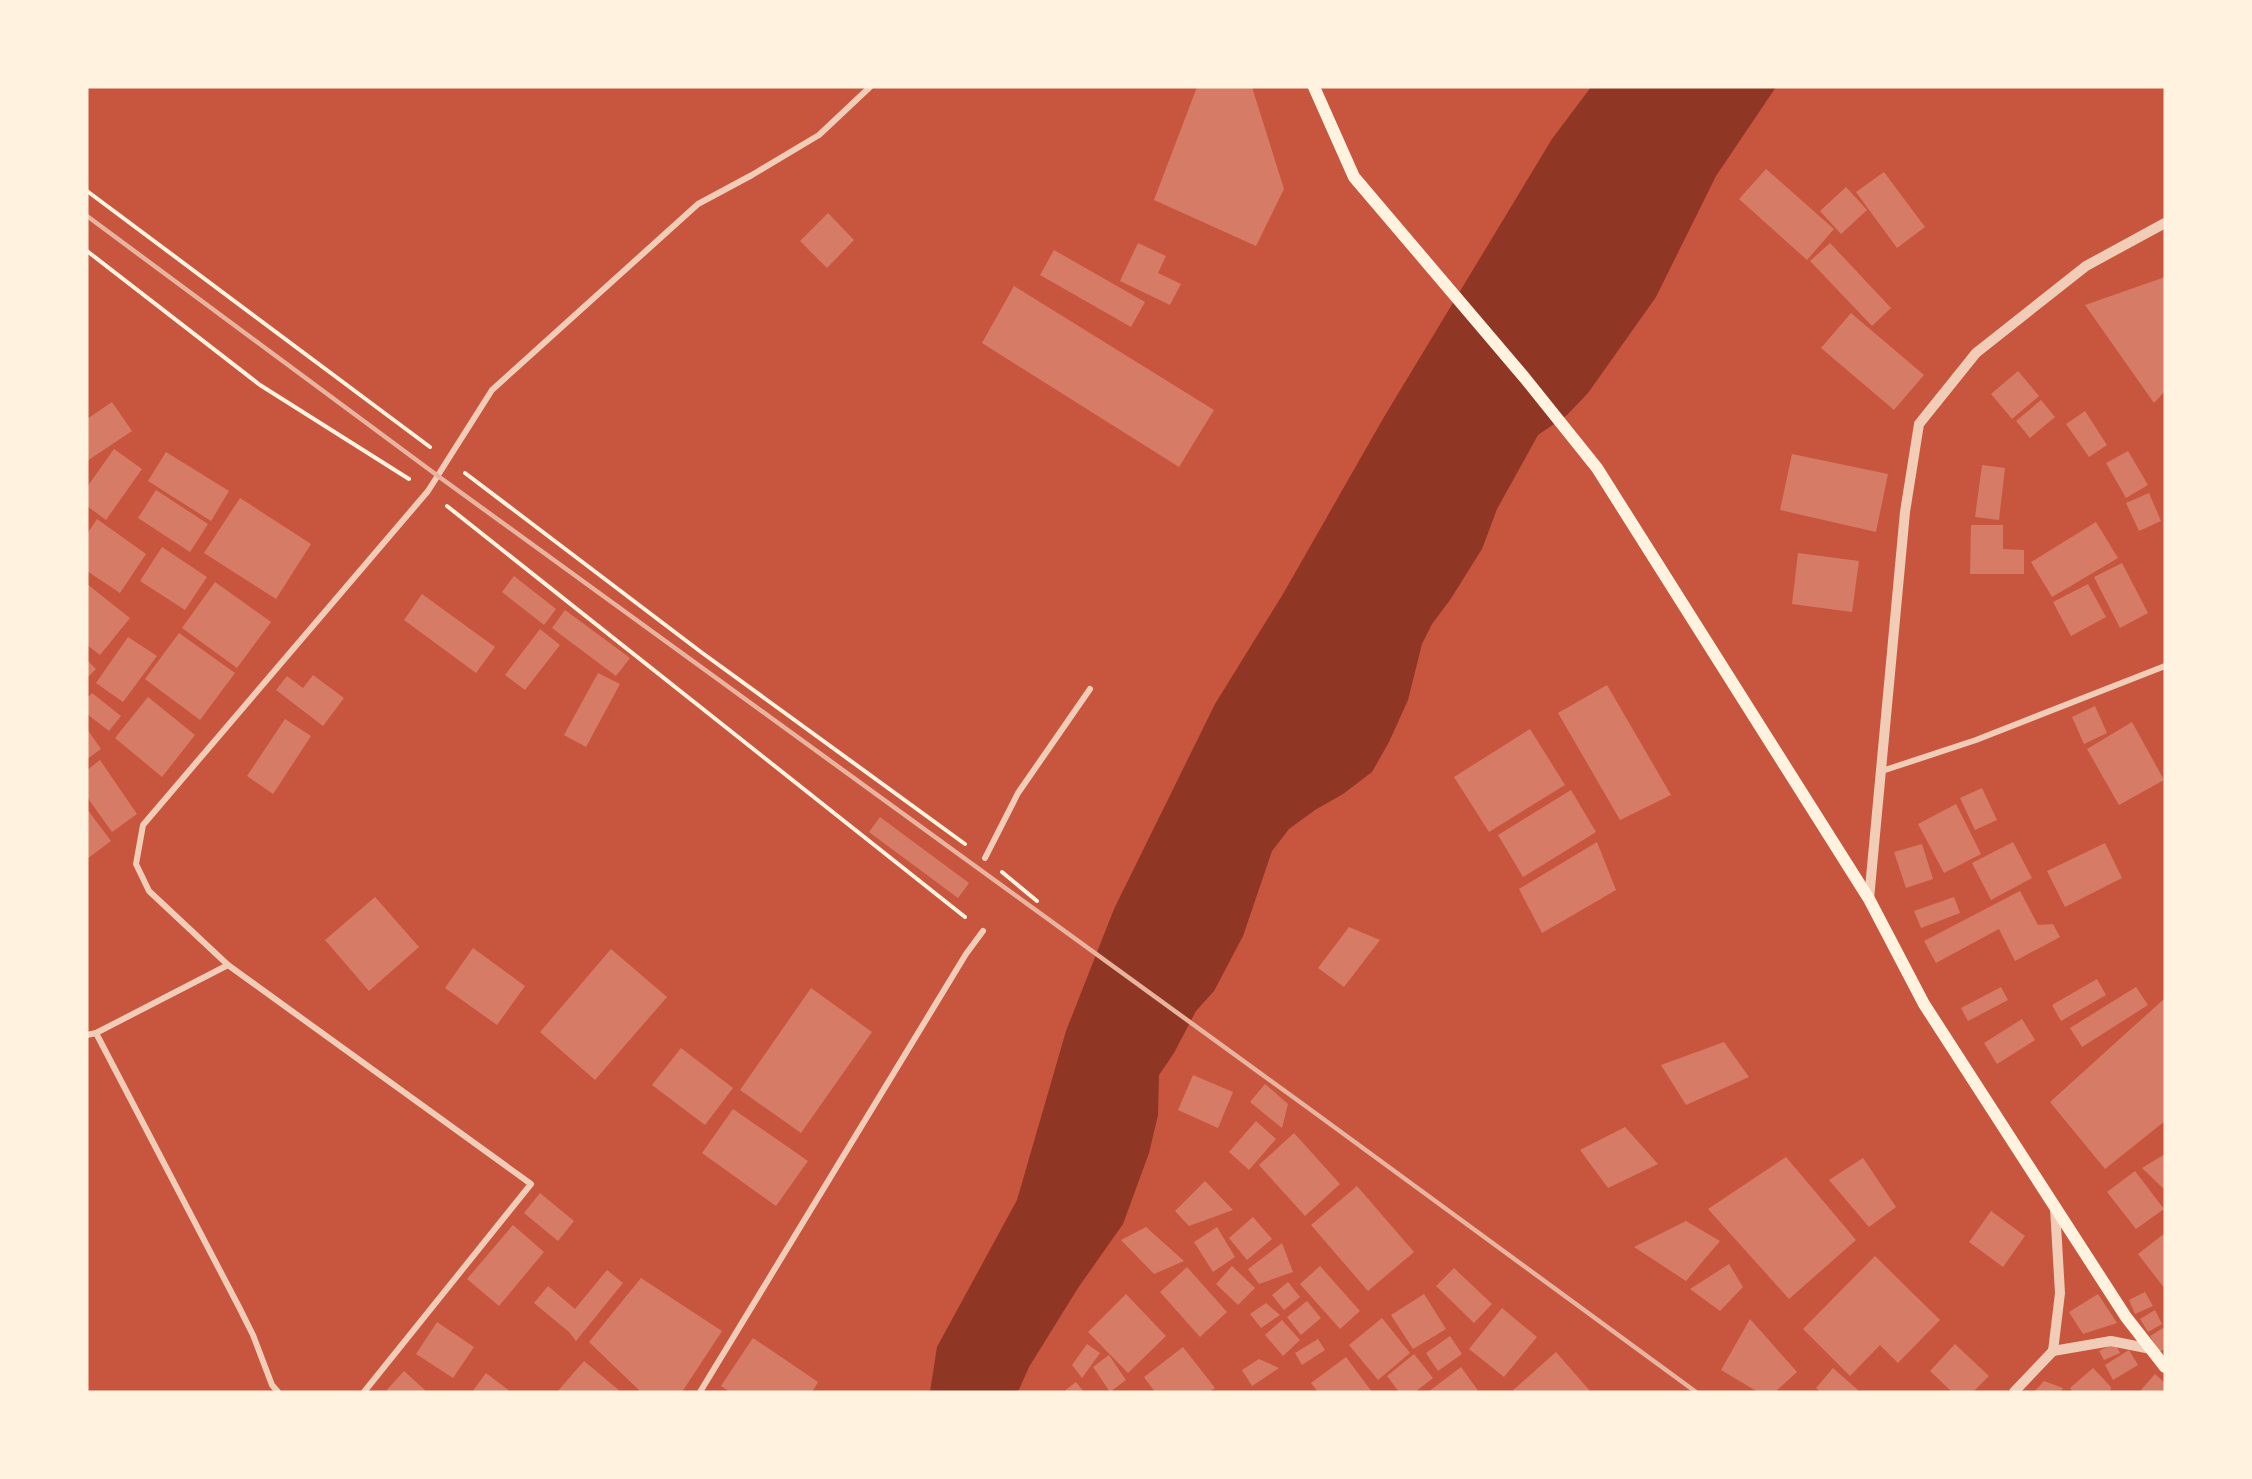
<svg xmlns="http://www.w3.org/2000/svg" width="2252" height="1479" font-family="'Space Grotesk',sans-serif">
<rect width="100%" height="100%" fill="#c8553d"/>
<path fill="#8f3625" d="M1591 87H1776L1716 176 1656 297 1588 393 1567 415 1538 435 1497 509 1482 549 1450 600 1432 624 1422 644 1408 700 1389 742 1372 772 1343 794 1315 810 1289 829 1272 851 1243 936 1214 991 1196 1011 1174 1053 1159 1075 1158 1115 1149 1153 1123 1224 1078 1288 1029 1367 1018 1392H930L937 1347 1017 1200 1066 1031 1114 909 1215 704 1283 594 1384 417 1552 139Z"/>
<g fill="#d67c66">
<path d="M1197 87H1252L1284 189 1256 246 1154 200Z"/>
<path d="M1766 169 1834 229 1807 260 1739 199Z"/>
<path d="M1884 172 1925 227 1897 248 1856 192Z"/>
<path d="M1846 187 1867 210 1841 234 1820 211Z"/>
<path d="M828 213 854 240 827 268 800 241Z"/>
<path d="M1138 243 1166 256 1158 273 1181 284 1170 305 1120 281Z"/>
<path d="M1830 243 1891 308 1872 326 1810 261Z"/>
<path d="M1054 250 1145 302 1131 327 1040 275Z"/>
<path d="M2165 277V391L2154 403 2085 305Z"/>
<path d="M1014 286 1214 410 1179 467 982 343Z"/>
<path d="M1851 313 1924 375 1894 410 1821 348Z"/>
<path d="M2018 371 2039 396 2012 419 1991 394Z"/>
<path d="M2041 400 2055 417 2030 438 2016 421Z"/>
<path d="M112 402 132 431 87 461V419Z"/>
<path d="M2085 411 2107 445 2089 457 2066 424Z"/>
<path d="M114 449 142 469 106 520 87 506V487Z"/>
<path d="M2128 451 2148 485 2126 498 2106 463Z"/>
<path d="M166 452 229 491 211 521 148 481Z"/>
<path d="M1792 454 1888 474 1876 532 1780 510Z"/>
<path d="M1982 465 2005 468 1999 520 1975 517Z"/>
<path d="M156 490 208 524 190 552 138 518Z"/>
<path d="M2149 493 2161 521 2139 531 2126 503Z"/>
<path d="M240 498 311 544 276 599 204 553Z"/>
<path d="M97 519 146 554 120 593 87 571V534Z"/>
<path d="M2096 522 2118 558 2052 597 2031 562Z"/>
<path d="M1971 525H2003V549L2024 550V574H1970Z"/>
<path d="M162 547 207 577 185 610 140 581Z"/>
<path d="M1798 553 1859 561 1852 612 1792 604Z"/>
<path d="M2122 563 2148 613 2120 628 2094 577Z"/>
<path d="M514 576 556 609 544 625 502 592Z"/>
<path d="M215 582 271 622 237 668 182 628Z"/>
<path d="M87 584 130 618 100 655 87 645Z"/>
<path d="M2088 584 2106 617 2071 636 2053 602Z"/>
<path d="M422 594 495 647 476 673 404 620Z"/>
<path d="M565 610 630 658 616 676 552 628Z"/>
<path d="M540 629 560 645 525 690 505 675Z"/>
<path d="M179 633 235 673 200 720 145 679Z"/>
<path d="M128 637 157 656 123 702 96 683Z"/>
<path d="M87 660 96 669 87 678Z"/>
<path d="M598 673 620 684 586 747 564 735Z"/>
<path d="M313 675 344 698 323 726 276 690 287 676 303 688Z"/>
<path d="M1607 685 1671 795 1620 820 1558 713Z"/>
<path d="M92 693 121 716 109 731 87 714V698Z"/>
<path d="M148 697 195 735 162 777 115 738Z"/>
<path d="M2095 706 2107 733 2084 744 2072 717Z"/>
<path d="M285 719 311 736 273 794 247 776Z"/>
<path d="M2132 722 2164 780 2119 805 2087 749Z"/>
<path d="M87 729 101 749 87 759Z"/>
<path d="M1530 729 1565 785 1489 832 1454 777Z"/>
<path d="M100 760 137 814 112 832 87 797V770Z"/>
<path d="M1982 788 1997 820 1975 830 1960 798Z"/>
<path d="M1571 790 1596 832 1523 877 1498 835Z"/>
<path d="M1956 804 1981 854 1944 873 1918 824Z"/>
<path d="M87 809 111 841 87 859Z"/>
<path d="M880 817 969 883 958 898 869 832Z"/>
<path d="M1597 842 1616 890 1542 933 1519 889Z"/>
<path d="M2013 842 2032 878 1991 900 1972 863Z"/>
<path d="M2105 843 2122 878 2065 907 2047 871Z"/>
<path d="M1922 844 1933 879 1906 888 1894 852Z"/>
<path d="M2020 891 2038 925 2053 924 2060 937 2015 961 1999 929 1936 963 1924 941Z"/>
<path d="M375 897 419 947 369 991 325 940Z"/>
<path d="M1954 897 1960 913 1921 928 1914 911Z"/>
<path d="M1349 927 1380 940 1344 987 1318 968Z"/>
<path d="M473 948 525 986 497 1025 445 988Z"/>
<path d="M611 949 667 997 595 1080 540 1032Z"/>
<path d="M2097 979 2106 995 2061 1021 2052 1005Z"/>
<path d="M2001 987 2008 1000 1968 1021 1961 1008Z"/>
<path d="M2136 987 2148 1005 2082 1047 2070 1028Z"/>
<path d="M811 988 872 1032 801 1133 740 1090Z"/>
<path d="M2165 998V1121L2105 1169 2050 1102Z"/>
<path d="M2022 1019 2035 1040 1997 1064 1984 1043Z"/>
<path d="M1724 1042 1749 1077 1686 1105 1661 1065Z"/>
<path d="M681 1048 733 1088 705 1125 652 1085Z"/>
<path d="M1193 1075 1233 1092 1218 1128 1178 1110Z"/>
<path d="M1265 1084 1288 1104 1282 1128 1250 1102Z"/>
<path d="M733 1109 808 1161 776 1206 702 1153Z"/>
<path d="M1256 1121 1276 1139 1249 1170 1229 1152Z"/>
<path d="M1625 1127 1658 1164 1608 1188 1580 1150Z"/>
<path d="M1294 1133 1340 1184 1305 1216 1259 1165Z"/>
<path d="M2165 1154V1190L2142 1168Z"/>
<path d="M1786 1157 1856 1240 1789 1299 1708 1209Z"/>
<path d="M1863 1158 1896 1207 1869 1227 1829 1180Z"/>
<path d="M2135 1171 2164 1209 2136 1229 2107 1192Z"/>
<path d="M1205 1181 1233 1210 1189 1226 1175 1211Z"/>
<path d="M1357 1186 1414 1252 1368 1291 1311 1225Z"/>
<path d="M540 1193 574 1221 558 1241 524 1213Z"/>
<path d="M1991 1211 2025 1236 2003 1267 1969 1242Z"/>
<path d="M1253 1217 1272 1239 1247 1260 1229 1238Z"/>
<path d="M1686 1221 1720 1241 1686 1281 1634 1247Z"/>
<path d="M513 1225 544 1252 499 1306 467 1279Z"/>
<path d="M1146 1227 1184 1261 1154 1274 1121 1240Z"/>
<path d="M1217 1227 1235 1257 1213 1272 1194 1242Z"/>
<path d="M2165 1233V1289L2138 1254Z"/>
<path d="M1282 1243 1293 1272 1259 1284 1248 1269Z"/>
<path d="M1875 1256 1940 1320 1898 1363 1880 1345 1850 1376 1803 1329Z"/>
<path d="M1729 1264 1743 1287 1720 1311 1690 1289Z"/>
<path d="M1232 1266 1255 1288 1238 1305 1216 1284Z"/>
<path d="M1320 1266 1360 1311 1340 1329 1300 1284Z"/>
<path d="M1187 1267 1227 1312 1200 1337 1160 1292Z"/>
<path d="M1454 1268 1492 1304 1474 1323 1436 1286Z"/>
<path d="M607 1270 623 1283 576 1341 569 1332 534 1303 548 1286 575 1309Z"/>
<path d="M641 1278 722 1331 682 1392H641L589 1342Z"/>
<path d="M1288 1282 1300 1297 1284 1310 1272 1295Z"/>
<path d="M2145 1292 2153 1306 2135 1314 2129 1300Z"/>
<path d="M1126 1294 1166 1336 1128 1373 1088 1332Z"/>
<path d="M1424 1294 1446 1329 1413 1349 1391 1315Z"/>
<path d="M2098 1294 2117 1323 2083 1334 2069 1312Z"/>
<path d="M1307 1301 1321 1318 1301 1335 1287 1317Z"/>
<path d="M1266 1303 1280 1315 1261 1328 1250 1314Z"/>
<path d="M1502 1308 1537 1337 1504 1377 1469 1349Z"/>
<path d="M2155 1310 2162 1324 2148 1332 2140 1319Z"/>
<path d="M1382 1318 1410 1353 1378 1380 1349 1345Z"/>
<path d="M1750 1319 1797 1372 1775 1392H1758L1721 1370Z"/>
<path d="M1282 1320 1300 1340 1283 1356 1265 1335Z"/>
<path d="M437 1322 474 1347 453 1378 416 1354Z"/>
<path d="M2163 1328 2165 1332V1349L2159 1352 2150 1336Z"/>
<path d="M1450 1336 1462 1354 1438 1371 1426 1353Z"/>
<path d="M753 1338 818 1382 812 1392H730L721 1386Z"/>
<path d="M1318 1339 1325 1350 1302 1365 1295 1353Z"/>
<path d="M2115 1343 2120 1353 2104 1360 2099 1351Z"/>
<path d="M1087 1344 1100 1353 1082 1378 1072 1365Z"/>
<path d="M1955 1344 1989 1376 1973 1392H1952L1930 1371Z"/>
<path d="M1183 1347 1215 1388 1209 1392H1155L1144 1377Z"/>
<path d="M2129 1350 2138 1365 2113 1380 2105 1365Z"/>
<path d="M1556 1352 1591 1392H1511Z"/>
<path d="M1414 1354 1433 1378 1415 1392H1399L1387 1376Z"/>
<path d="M1109 1355 1126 1380 1110 1392 1093 1367Z"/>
<path d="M1346 1357 1372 1392H1318L1311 1383Z"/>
<path d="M1259 1359 1279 1368 1252 1386 1242 1370Z"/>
<path d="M584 1361 621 1392H557Z"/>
<path d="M1461 1367 1479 1392H1428Z"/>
<path d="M1833 1368 1858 1390 1857 1392H1820L1816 1388Z"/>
<path d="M2093 1368 2111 1387 2110 1392H2073L2070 1388Z"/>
<path d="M404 1371 427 1392H385Z"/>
<path d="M486 1373 511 1392H472Z"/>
<path d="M2155 1374 2165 1383V1392H2142L2140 1391Z"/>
<path d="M2044 1381 2063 1388 2060 1392H2034Z"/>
<path d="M1076 1382 1084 1392H1063Z"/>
</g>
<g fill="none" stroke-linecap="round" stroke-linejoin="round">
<g stroke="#fff3e0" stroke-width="4">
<path d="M87 191 430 447"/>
<path d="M87 251 260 385 409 479"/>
<path d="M465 473 701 652 965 844"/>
<path d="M447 506 965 917"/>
<path d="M1002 872 1037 901"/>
</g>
<g stroke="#f1ccb7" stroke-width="6">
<path d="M1882 771 1976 740 2165 666"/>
<path d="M985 858 1018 793 1090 689"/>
<path d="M96 1033 239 1307 253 1335 272 1385 278 1392"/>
<path d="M87 1035 96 1033 228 965"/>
<path d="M364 1392 531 1184 228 965 149 891 136 864 143 825 428 491 492 390 698 204 752 175 819 135 870 87"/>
<path d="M700 1392 966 954 983 931"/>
</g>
<g stroke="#f1ccb7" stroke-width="10">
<path d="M1869 899 1905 512 1919 424 1976 353 2086 266 2165 223"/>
<path d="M2053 1351 2060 1293 2055 1208"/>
<path d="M2053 1351 2111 1341 2151 1349"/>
<path d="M2014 1392 2053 1351"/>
</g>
<path stroke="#fff3e0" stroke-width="12" d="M1314 87 1354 177 1524 377 1597 468 1869 899 1924 1004 2126 1317 2165 1367"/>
<path stroke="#e9b49f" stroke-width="4.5" d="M87 216 438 476 1311 1110 1696 1392"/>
</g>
<rect width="2252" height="1479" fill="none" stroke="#fff3e0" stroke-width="177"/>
</svg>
